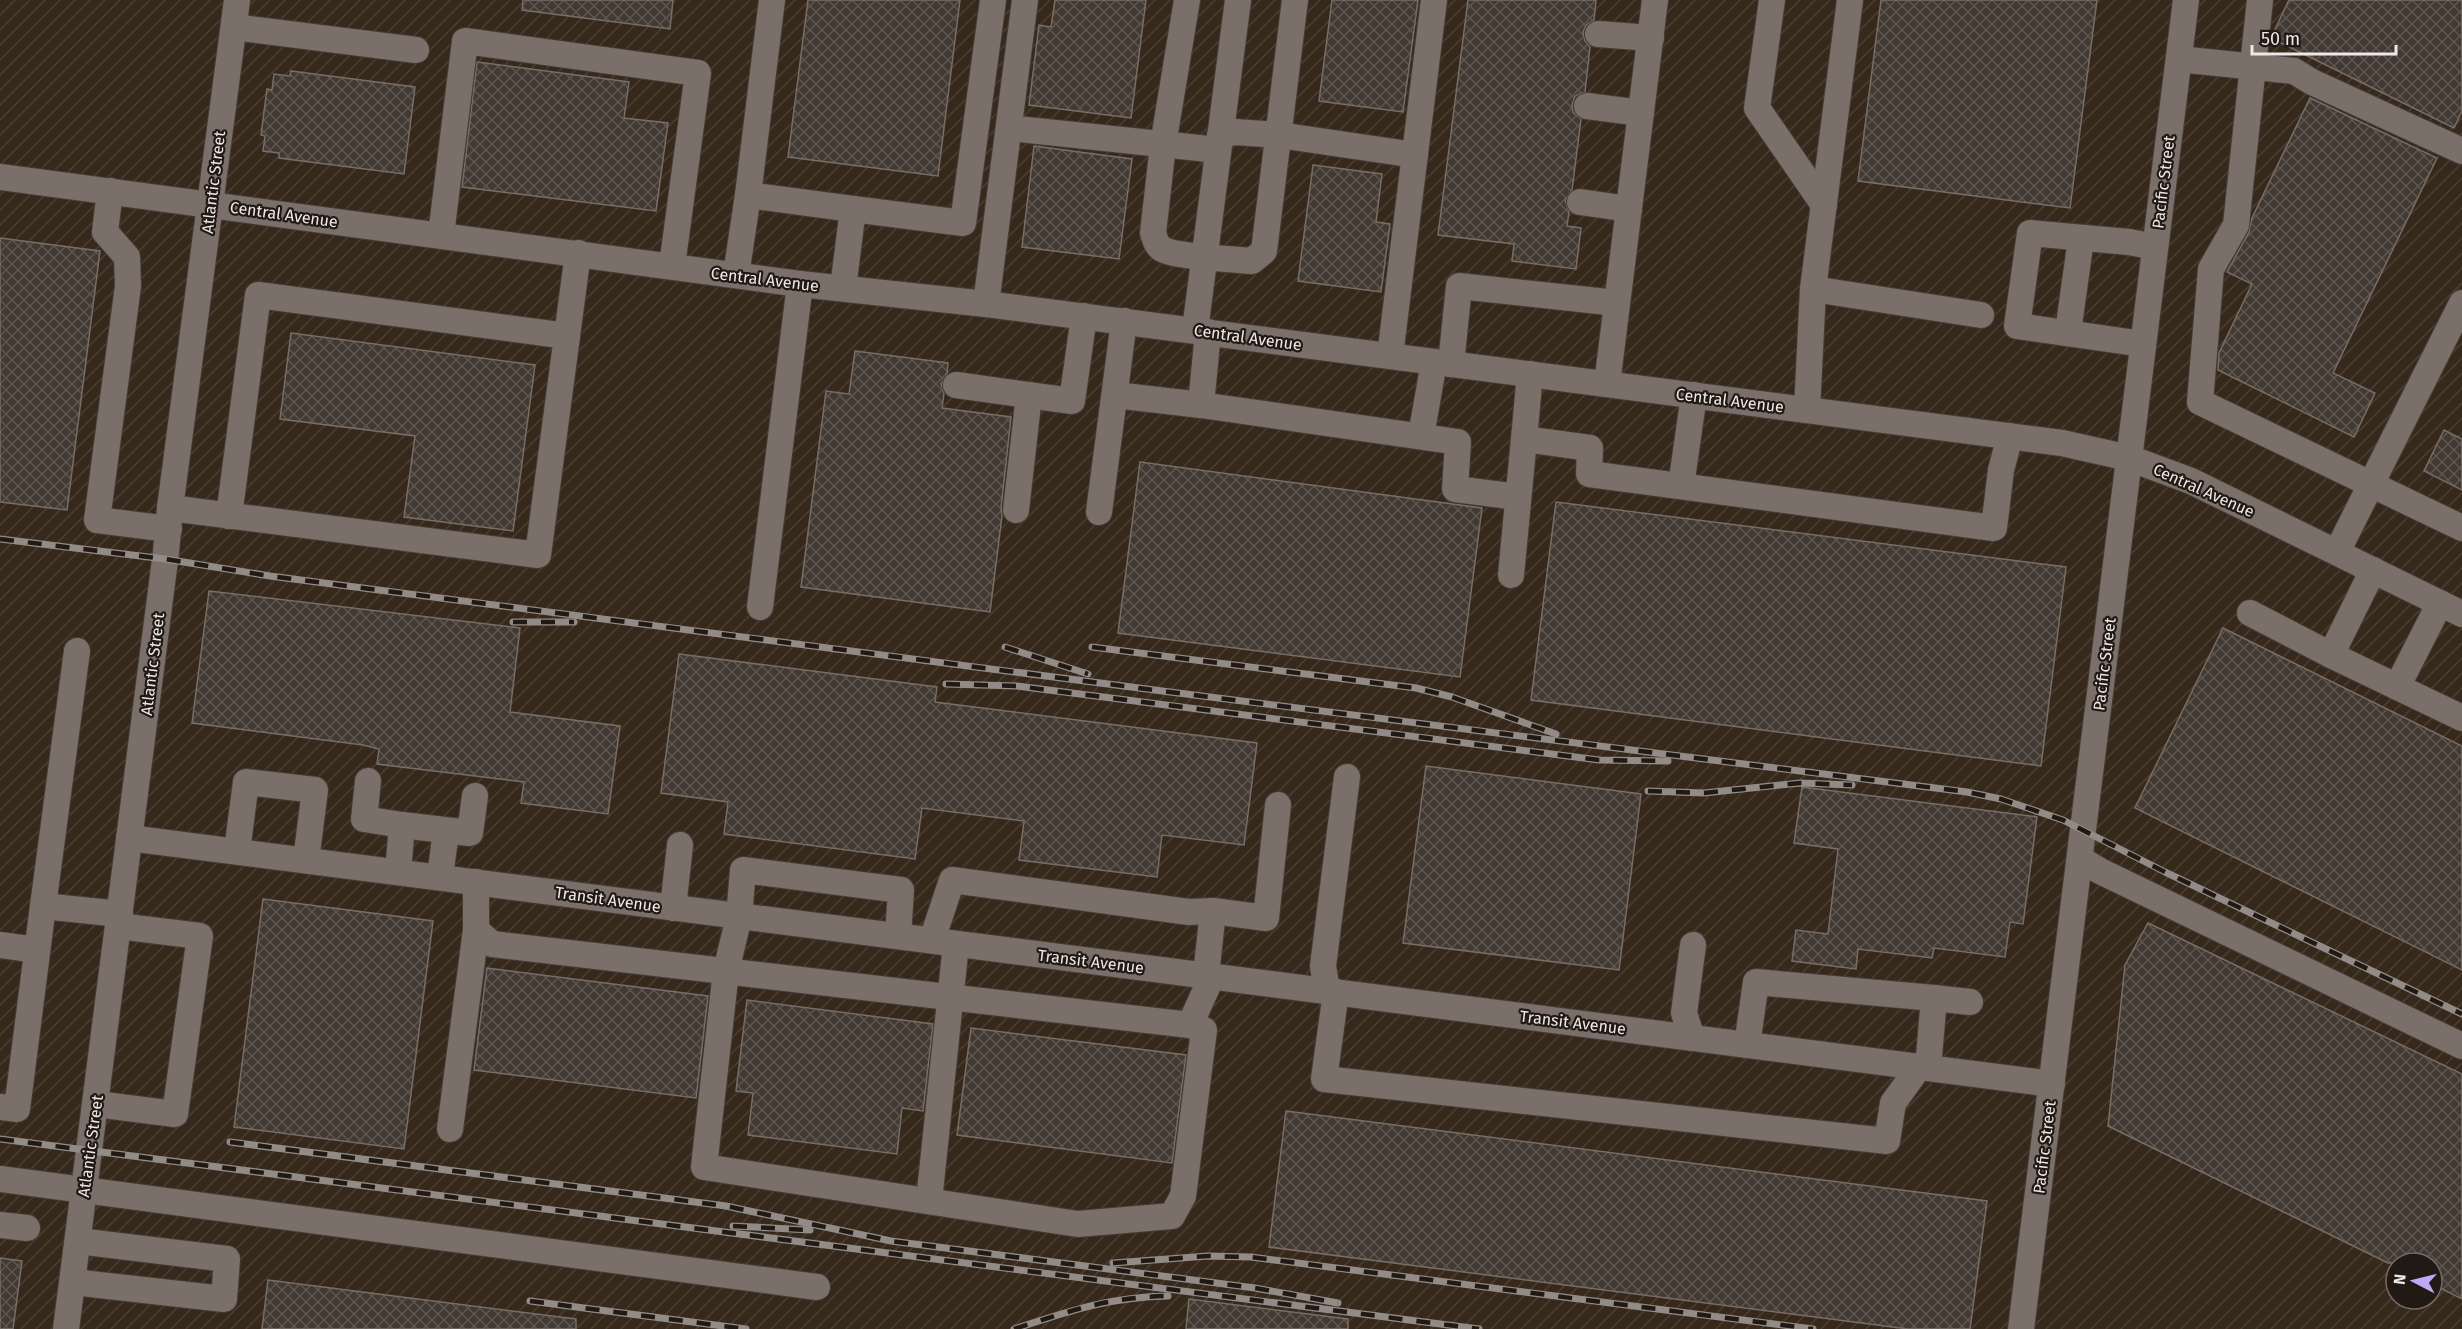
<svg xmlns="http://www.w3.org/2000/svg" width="2462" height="1329" font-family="'Fira Sans',sans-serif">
<defs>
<pattern id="industrial-furrows" width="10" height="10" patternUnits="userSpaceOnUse" patternTransform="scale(1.5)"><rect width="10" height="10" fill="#36291c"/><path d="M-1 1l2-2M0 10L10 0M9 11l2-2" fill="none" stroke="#4a3e32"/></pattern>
<pattern id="building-cross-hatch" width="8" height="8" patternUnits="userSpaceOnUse" patternTransform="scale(1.5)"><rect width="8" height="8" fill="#423933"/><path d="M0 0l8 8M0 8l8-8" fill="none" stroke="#5e5651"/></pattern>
</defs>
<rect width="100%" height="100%" fill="#2b221d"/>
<path fill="url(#industrial-furrows)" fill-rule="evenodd" d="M0 0H2462V1329H0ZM2396 1263H2432V1299H2396Z"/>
<g fill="url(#building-cross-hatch)" stroke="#786d67" stroke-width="1.5">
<path d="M523 0H673L670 29 522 10Z"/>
<path d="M808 0H960L938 176 788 157Z"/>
<path d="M1055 0H1146L1131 118 1029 105 1039 25 1051 27Z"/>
<path d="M1332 0H1418L1403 112 1319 101Z"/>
<path d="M1468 0H1596L1594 20 1586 25 1583 32 1585 41 1590 47 1585 92 1575 96 1572 105 1573 112 1581 119 1572 190 1565 200 1569 212 1567 226 1581 228 1576 269 1512 261 1514 244 1438 235Z"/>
<path d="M1881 0H2097L2070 208 1858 181Z"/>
<path d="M2289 0H2462V111L2454 128 2271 38Z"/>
<path d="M477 62 629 82 624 118 668 123 656 211 462 187Z"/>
<path d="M291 71 415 87 404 174 279 158V153L263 151 265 136 261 135 267 89 272 90 274 74 290 76Z"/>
<path d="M2310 98 2437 158 2333 373 2375 393 2354 437 2218 370 2219 353 2252 284 2227 272 2249 232 2252 218Z"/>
<path d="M1034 146 1132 159 1119 259 1022 247Z"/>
<path d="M1313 165 1382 174 1376 222 1390 224 1381 292 1298 281Z"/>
<path d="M0 238 100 251 67 510 0 502Z"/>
<path d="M291 333 535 365 513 531 404 517 415 436 280 419Z"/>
<path d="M855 351 948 363 947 374 941 384 944 393 942 408 1011 417 1001 508 1002 516 990 612 801 587 826 391 849 394Z"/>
<path d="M2444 430 2462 439V490L2424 471Z"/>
<path d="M1140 462 1482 508 1460 677 1118 633Z"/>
<path d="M1556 502 2066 567 2041 766 1531 700Z"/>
<path d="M209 591 520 628 510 712 620 726 608 814 521 803 524 782 377 764 379 749 363 745 192 723Z"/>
<path d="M2223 628 2462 746V970L2135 808Z"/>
<path d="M679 654 937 687 935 702 1257 743 1244 845 1162 835 1157 877 1019 860 1024 821 922 808 915 859 724 834 728 802 661 793Z"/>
<path d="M1426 766 1641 794 1619 970 1403 943Z"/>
<path d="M1802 787 2037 817 2023 924 2010 922 2005 957 1934 948 1932 958 1858 949 1856 969 1792 961 1796 930 1828 934 1838 849 1794 843Z"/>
<path d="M263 899 433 921 404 1149 234 1127Z"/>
<path d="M2148 923 2462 1074V1299L2432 1284V1263H2388L2108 1126 2125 965Z"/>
<path d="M487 968 708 996 696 1098 474 1070Z"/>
<path d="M747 1000 933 1024 923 1111 902 1108 897 1154 748 1135 753 1093 736 1091Z"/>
<path d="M971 1028 1186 1055 1172 1163 957 1135Z"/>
<path d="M1286 1111 1987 1201 1970 1329H1908L1269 1247Z"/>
<path d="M0 1258 22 1261 13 1329H0Z"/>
<path d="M268 1280 576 1319V1329H262Z"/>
<path d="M1189 1299 1348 1319V1329H1186Z"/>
</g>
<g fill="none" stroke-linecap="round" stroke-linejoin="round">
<g stroke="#433d38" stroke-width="28">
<g id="minor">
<path d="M772 0 748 195 853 209"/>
<path d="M1187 0 1163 145 1153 233C1155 239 1156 245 1162 249 1175 257 1234 259 1252 261L1264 251 1295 0"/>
<path d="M1772 0 1757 108 1824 205"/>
<path d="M2260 0 2236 225 2211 269 2200 402 2462 528"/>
<path d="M234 27 416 50"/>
<path d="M1598 34 1651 38"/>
<path d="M2179 59 2294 71 2312 82 2462 151"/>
<path d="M1587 106 1641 113"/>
<path d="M1009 128 1218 150"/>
<path d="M1220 135 1235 132 1279 135 1415 155"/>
<path d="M0 177 800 284 986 304 2062 443 2129 458 2191 481 2462 614"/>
<path d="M110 191 105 232 127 257 128 286 97 520 169 529"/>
<path d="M1580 202 1629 209"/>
<path d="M441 235 465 41 698 73 672 266"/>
<path d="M736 275 748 195"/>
<path d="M843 288 853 209 963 223 993 0"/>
<path d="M1813 289 1850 0"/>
<path d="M986 304 1025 0"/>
<path d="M1195 330 1238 0"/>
<path d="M1208 332 1201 405 1458 442 1455 489 1518 497"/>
<path d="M2068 332 2081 239"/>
<path d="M2143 344 2017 326 2030 233 2129 242 2155 247"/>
<path d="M1390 356 1434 0"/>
<path d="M1451 364 1459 286 1617 303"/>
<path d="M1530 374 1524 439 1590 448 1589 474 1994 528 2001 470 2010 436"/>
<path d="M1607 384 1655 0"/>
<path d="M956 385 1072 401 1084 316"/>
<path d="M1115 395 1201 405"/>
<path d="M1807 410 1813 289 1981 315"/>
<path d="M1421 436 1434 362"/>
<path d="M1681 486 1694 395"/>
<path d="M170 508 538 555 578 253"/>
<path d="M1016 510 1029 395"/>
<path d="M1099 512 1124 321"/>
<path d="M229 516 258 295 567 336"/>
<path d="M2337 552 2462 303"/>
<path d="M1511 575 1524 439"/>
<path d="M760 607 800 284"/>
<path d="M2250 613 2331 655 2373 570"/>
<path d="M77 651 43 906 120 914"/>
<path d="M2331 655 2462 718"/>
<path d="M2397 687 2440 603"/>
<path d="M368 781 364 819 402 825 398 872"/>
<path d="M402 825 470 833 475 796"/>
<path d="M129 838 2052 1084"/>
<path d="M237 851 246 782 315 790 306 860"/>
<path d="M2080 859 2100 871 2462 1046"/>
<path d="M440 877 446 831"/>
<path d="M673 908 680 845"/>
<path d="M476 930 492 944 1190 1025 1212 976"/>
<path d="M898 936 901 890 743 870 739 917 726 971 704 1167 1078 1224 1172 1216 1183 1196 1204 1030 1190 1025"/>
<path d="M932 940 952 880 1189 912 1213 911 1266 918 1278 805"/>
<path d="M0 945 37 950"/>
<path d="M1206 975 1213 911"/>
<path d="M1327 991 1323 966 1347 777"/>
<path d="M1336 992 1324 1079 1887 1141 1893 1103 1919 1067"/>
<path d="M1692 1038 1684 1013 1693 945"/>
<path d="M1747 1045 1756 982 1934 998"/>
<path d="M1928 1068 1934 998 1970 1002"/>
<path d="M96 1104 175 1114 200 936 118 926"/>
<path d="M0 1107 17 1109 43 906"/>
<path d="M450 1129 476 930V882"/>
<path d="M0 1179 817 1287"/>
<path d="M929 1201 956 944"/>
<path d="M0 1225 27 1228"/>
<path d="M73 1282 224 1299 227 1259 78 1241"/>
<path d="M66 1329 166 552 170 508 237 0"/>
<path d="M2021 1329 2186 0"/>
</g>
</g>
<use href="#minor" stroke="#7a6f69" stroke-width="26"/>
<g stroke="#938b87" stroke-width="7">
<g id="rail">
<path d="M0 539 165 559 270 576 1170 692 1967 792 2001 799 2063 820 2165 872 2462 1014"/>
<path d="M513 622H574"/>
<path d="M1005 647 1088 674"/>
<path d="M1092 647 1416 688 1452 697 1556 734"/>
<path d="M946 684 1017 686 1599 760 1668 761"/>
<path d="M1648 791 1704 793 1800 783 1852 785"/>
<path d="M0 1139 1479 1329"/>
<path d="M230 1142 726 1206 891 1241 1255 1288 1338 1303"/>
<path d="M733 1226 810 1230"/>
<path d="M1113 1263 1208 1256 1251 1257 1813 1329"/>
<path d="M530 1301 746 1329"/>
<path d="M1014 1329C1069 1311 1109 1297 1168 1296"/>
</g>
</g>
<use href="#rail" stroke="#211914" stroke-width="4.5" stroke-dasharray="14" stroke-linecap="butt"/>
</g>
<g text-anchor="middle" stroke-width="4.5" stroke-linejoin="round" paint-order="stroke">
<g font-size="16" fill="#efe9e6" stroke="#211914">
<text transform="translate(213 182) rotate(-83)" y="6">Atlantic Street</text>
<text transform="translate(2163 182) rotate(-83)" y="6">Pacific Street</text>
<text transform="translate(284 214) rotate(8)" y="6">Central Avenue</text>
<text transform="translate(765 279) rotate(7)" y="6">Central Avenue</text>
<text transform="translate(1248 337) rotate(8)" y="6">Central Avenue</text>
<text transform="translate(1730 400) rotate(7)" y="6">Central Avenue</text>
<text transform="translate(2204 490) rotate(24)" y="6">Central Avenue</text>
<text transform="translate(152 664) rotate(-83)" y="6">Atlantic Street</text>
<text transform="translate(2104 664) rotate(-83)" y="6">Pacific Street</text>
<text transform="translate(608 899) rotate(8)" y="6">Transit Avenue</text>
<text transform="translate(1091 961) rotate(7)" y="6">Transit Avenue</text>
<text transform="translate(1573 1022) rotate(7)" y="6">Transit Avenue</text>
<text transform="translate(90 1146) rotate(-82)" y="6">Atlantic Street</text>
<text transform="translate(2044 1147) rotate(-83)" y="6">Pacific Street</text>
</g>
</g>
<g transform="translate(2414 1281) rotate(277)"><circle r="28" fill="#211914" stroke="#736c68" stroke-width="1.5"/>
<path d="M0-4.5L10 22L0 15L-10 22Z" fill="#bbaaf6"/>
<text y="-9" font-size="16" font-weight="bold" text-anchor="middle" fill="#efe9e6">N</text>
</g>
<path d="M2252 45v9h144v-9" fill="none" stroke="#efe9e6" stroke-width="3"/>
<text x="2261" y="45" font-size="18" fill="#efe9e6" stroke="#211914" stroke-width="4.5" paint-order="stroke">50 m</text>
</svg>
